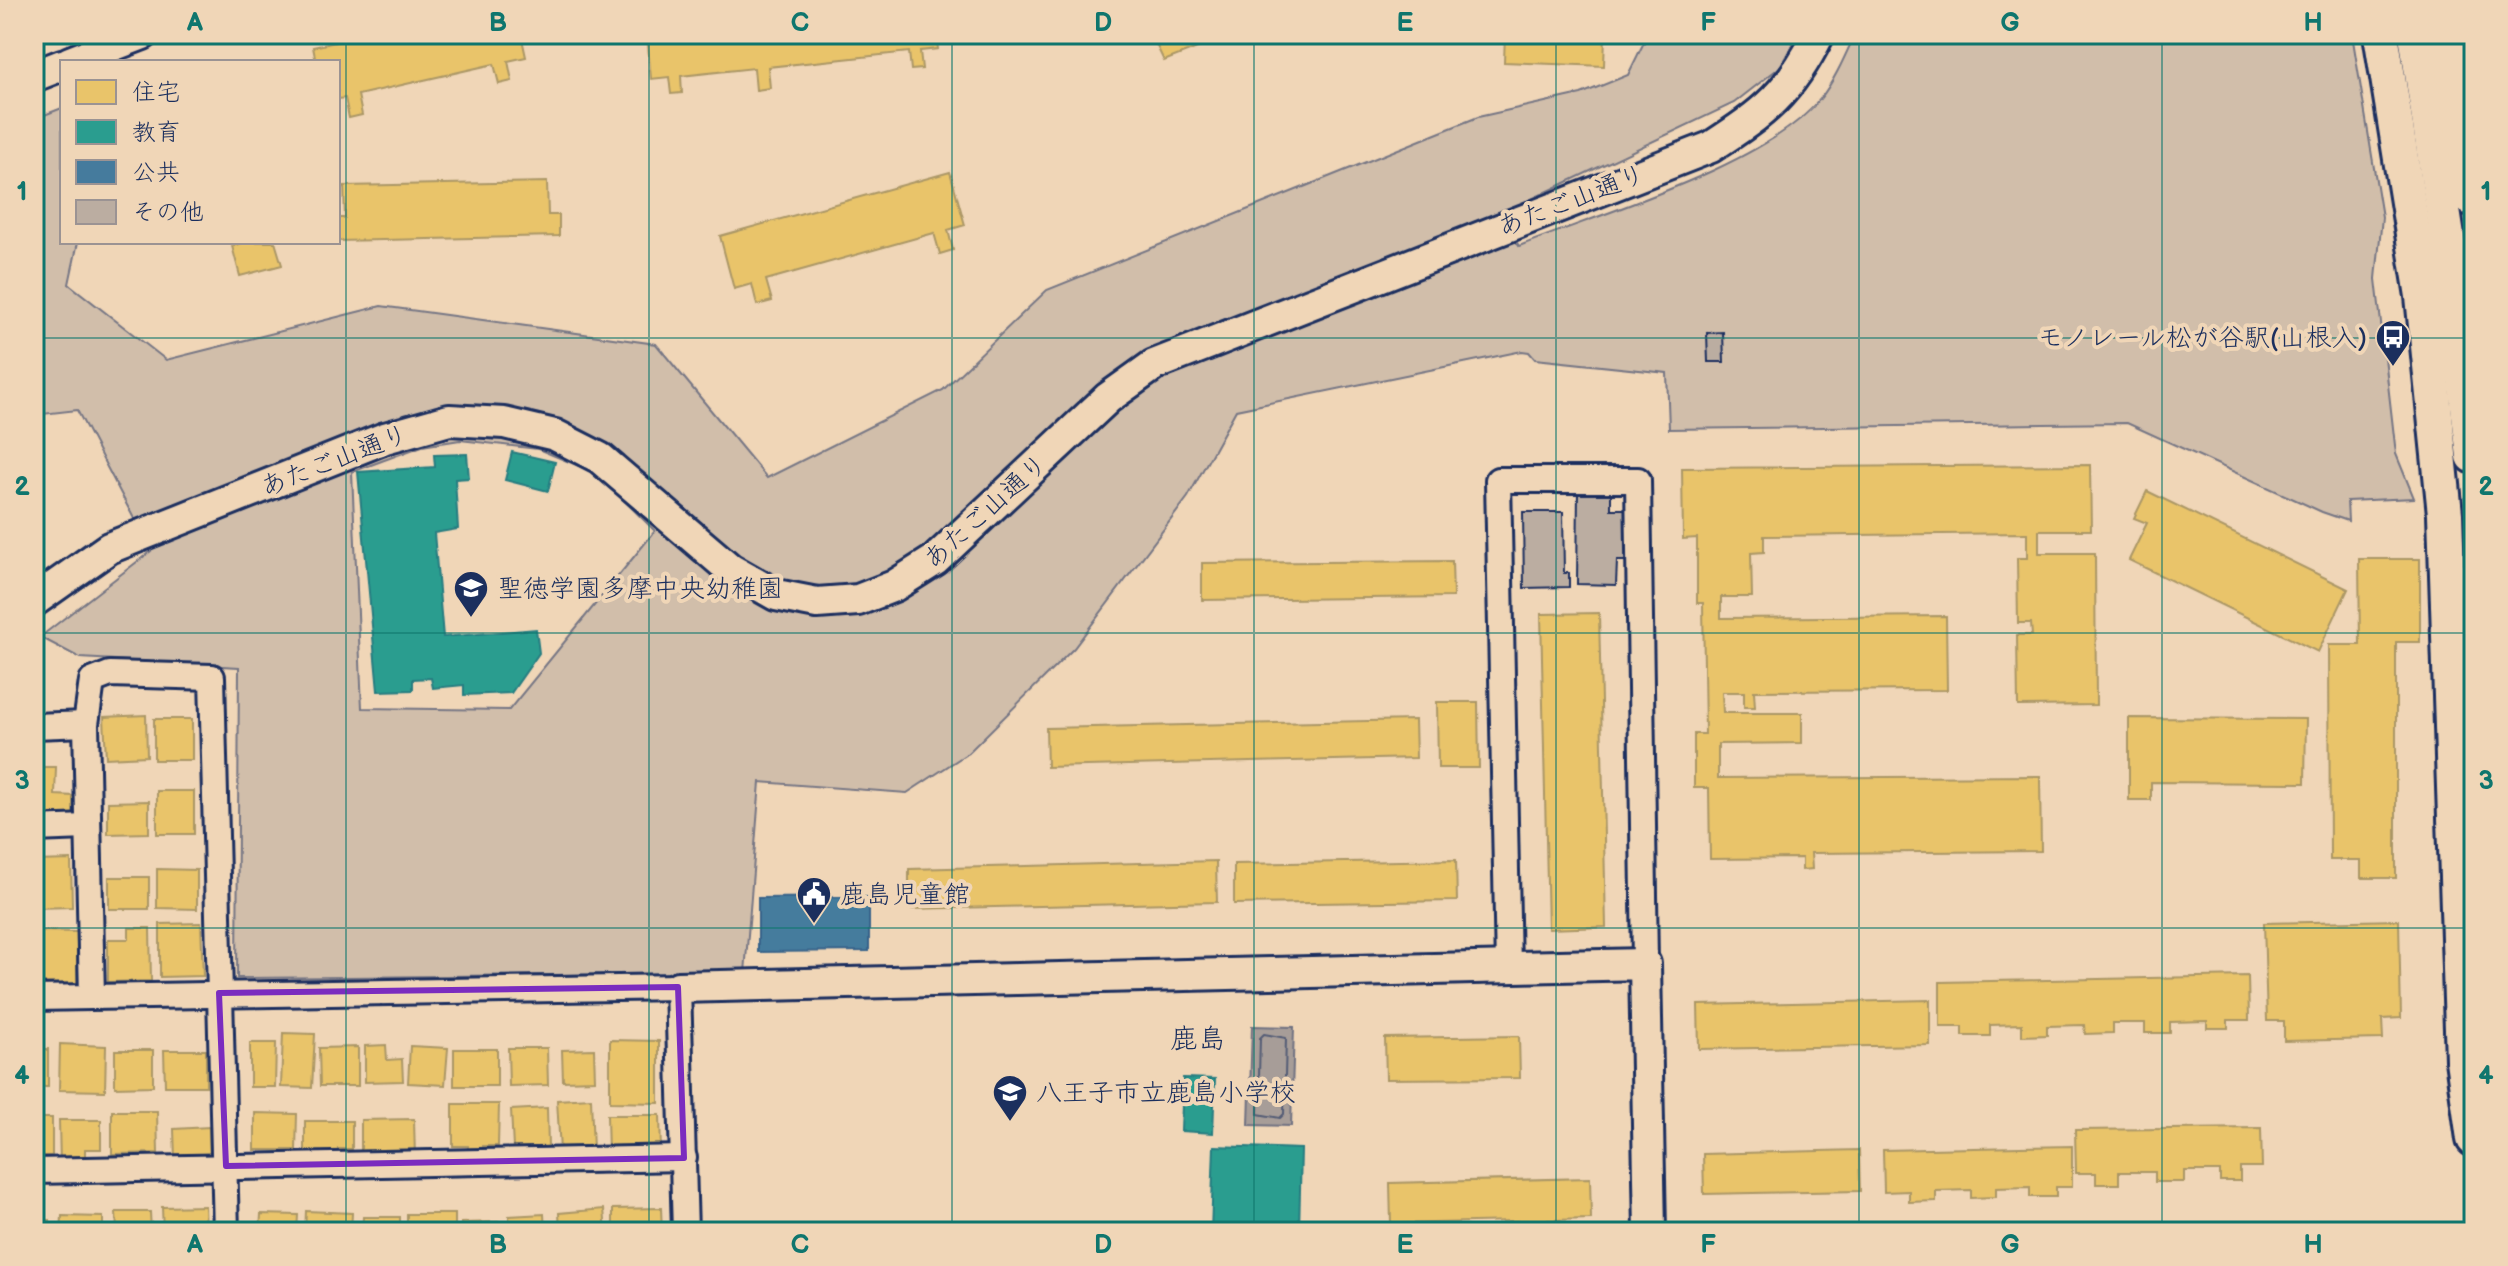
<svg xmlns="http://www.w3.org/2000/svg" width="2508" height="1266" font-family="'Balsamiq Sans','Klee One',sans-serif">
<rect width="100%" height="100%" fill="#f0d6b7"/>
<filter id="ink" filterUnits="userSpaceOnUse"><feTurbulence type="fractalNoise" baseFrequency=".0125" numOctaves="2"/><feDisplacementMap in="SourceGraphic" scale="16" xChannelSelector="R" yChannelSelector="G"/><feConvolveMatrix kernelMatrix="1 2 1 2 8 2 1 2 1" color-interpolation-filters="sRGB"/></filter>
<g filter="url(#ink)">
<path fill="#d1beaa" stroke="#767684" stroke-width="2" fill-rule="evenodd" d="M1648 34H1798L1780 67 1734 103 1523 203 1514 238 1519 246C1600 214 1768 164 1820 99 1835 80 1845 56 1855 34H2352L2382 217 2376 279 2396 454 2414 498 2347 501 2348 521 2322 512 2127 423 1669 429 1667 373 1535 359 1529 352 1522 351 1236 410 1188 497 1074 648 968 753 907 793 760 782 745 973 237 978 239 667 80 658 40 637 151 551 77 410 34 415V119L62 108V242H78L69 284 166 360 381 306 656 344 767 478 943 390 1047 290 1478 117 1581 94 1628 75ZM460 440 538 449 596 473 655 531 509 710 362 708 352 472 422 446Z"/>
<path fill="#a79d98" stroke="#6f7181" stroke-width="2" d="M1252 1026 1294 1027 1291 1126 1249 1125Z"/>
<g fill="#e9c46a" stroke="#ab9766" stroke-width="2">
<path d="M372 34H521L526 57 508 61 512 81 499 84 494 64 358 95 362 115 349 118 345 98 338 99V62H316L313 47Z"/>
<path d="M647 34H936L938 49 920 51 922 69 911 70 909 52 768 67 770 88 756 90 754 68 681 76 682 93 671 94 669 77 651 79Z"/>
<path d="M1151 34H1233L1164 61Z"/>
<path d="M1505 34H1605L1604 66 1504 62Z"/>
<path d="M950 172 965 225 948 230 953 250 940 254 934 233 766 280 772 301 757 305 752 284 734 289 720 236Z"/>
<path d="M547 182 548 215H559V236L338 241V218H345L344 186Z"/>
<path d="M246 242H275L282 265 240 276 232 246Z"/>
<path d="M2090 465 2091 530H2039V553H2095L2096 705 2018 706 2017 635H2032L2031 623H2018L2017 558H2027V533L1764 536V552L1751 553 1752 597H1721V618L1946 616 1947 690 1754 691 1755 707H1744V692H1722L1723 713H1802V743L1718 744V778L2040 776 2041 851 1811 853 1812 869 1802 870V858L1710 859 1709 788H1694V734H1705L1703 603H1697V538L1683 539 1682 468Z"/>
<path d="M2147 491 2348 589 2318 652 2129 560 2147 523 2134 518Z"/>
<path d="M2359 559H2420V642H2396V878H2361V860H2330L2329 645H2360Z"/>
<path d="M1452 561 1453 597 1202 600V563Z"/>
<path d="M1599 613 1606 927 1548 929 1541 614Z"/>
<path d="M1437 702H1478L1479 768H1438Z"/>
<path d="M146 715 147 756 106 758 104 717Z"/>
<path d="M2129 718 2306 719 2305 783 2151 782V800H2129Z"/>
<rect x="154" y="719" width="38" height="41"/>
<path d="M1415 720 1416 758 1047 767 1046 728Z"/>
<path d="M34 767H56L55 795 74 796 73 819 34 818Z"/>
<rect x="157" y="791" width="37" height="43"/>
<path d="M149 801V833L108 834V802Z"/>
<path d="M71 860 72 907 34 908V861Z"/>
<path d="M1456 860 1457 901 1234 904V864Z"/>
<path d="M1216 861 1217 902 909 909V869Z"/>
<path d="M157 869 197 870V909L157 908Z"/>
<rect x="109" y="877" width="40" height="32"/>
<path d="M2399 920 2401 1018 2382 1019 2383 1039 2284 1041V1021H2267L2264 923Z"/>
<path d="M201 923 203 976 160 977V924Z"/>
<path d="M129 928H150L151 981 108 982V939H129Z"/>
<path d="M34 931 77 932V984L34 983Z"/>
<path d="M2248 976 2249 1020H2228V1028H2207V1021L2170 1022V1033H2145V1023H2113V1033L2085 1034 2084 1025 2047 1026V1035L2022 1036V1024L1990 1025V1036H1962V1027H1940V982Z"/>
<path d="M1930 1000V1045L1699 1049 1698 1005Z"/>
<path d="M283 1033 315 1034 312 1088 281 1087Z"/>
<path d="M1519 1036 1520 1078 1386 1079 1385 1038Z"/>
<path d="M610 1040 659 1041V1103L610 1102Z"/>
<path d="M250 1043H276L275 1087H250Z"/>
<path d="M60 1044 106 1046 105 1091 59 1090Z"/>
<path d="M386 1045 387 1060 402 1059 403 1081 365 1082V1046Z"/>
<path d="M410 1046 448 1048 445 1085 408 1083Z"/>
<path d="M358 1047V1086H320L319 1048Z"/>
<path d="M508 1048H547L548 1085 509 1086Z"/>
<rect x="34" y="1049" width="14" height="38"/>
<rect x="454" y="1049" width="43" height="37"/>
<path d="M594 1049 595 1080 563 1081 562 1050Z"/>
<path d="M115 1050H153V1086L115 1087Z"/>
<path d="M164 1050H206V1086H165Z"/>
<path d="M591 1098 593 1150 560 1151 557 1100Z"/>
<path d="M453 1104H499L498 1146H483V1159L467 1158 468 1146H453Z"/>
<path d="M547 1108 548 1147 513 1148 511 1110Z"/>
<path d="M112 1111H157L158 1153 112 1154Z"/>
<path d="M255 1113 297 1114 296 1150H255Z"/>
<path d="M607 1115H660L661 1153H608Z"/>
<rect x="34" y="1118" width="18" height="38"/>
<path d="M414 1119 415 1158H361V1120Z"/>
<path d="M59 1120H101V1149H85V1164H60Z"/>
<path d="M305 1121H352V1149H338V1156H305Z"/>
<path d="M209 1127 210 1158 175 1159 174 1129Z"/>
<path d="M2261 1128 2262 1167H2240V1181H2220V1171H2184V1182H2155V1172H2119V1184H2096V1173H2076L2075 1130Z"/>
<path d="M2072 1146V1187H2056V1197H2030V1187L1996 1188V1197L1971 1198V1190L1936 1191V1201L1909 1202V1191L1884 1192 1883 1150Z"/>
<path d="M1859 1150 1860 1191 1704 1194 1703 1154Z"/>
<path d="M1590 1178 1591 1219 1391 1224 1390 1183Z"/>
<path d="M205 1206 206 1232H163L162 1207Z"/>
<path d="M661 1208 662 1232H613V1209Z"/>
<path d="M604 1209 606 1232H560L559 1213Z"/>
<path d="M306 1211 352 1213 351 1232H305Z"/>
<path d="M116 1212H150L151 1232H117Z"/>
<path d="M261 1214 298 1215 297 1232H260Z"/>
<rect x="407" y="1214" width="48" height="18"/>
<path d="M544 1214 545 1232H510L509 1216Z"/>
<path d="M62 1216 103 1217V1232H61Z"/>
<path d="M363 1217H400V1232H362Z"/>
<rect x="34" y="1220" width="16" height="12"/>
<path d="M499 1222V1232H461V1223Z"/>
</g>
<g fill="#2a9d8f" stroke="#267c80" stroke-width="2">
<path d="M512 452 555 462 548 491 505 480Z"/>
<path d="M467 454 469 478 455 479 458 529 434 533 443 637 536 629 539 653 511 693 464 695V685L433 688 431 678 413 679V690L378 691 358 472 435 467 434 455Z"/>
<path d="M1183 1078 1215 1079 1213 1133 1181 1131Z"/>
<path d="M1214 1146 1301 1149 1299 1232H1211Z"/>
</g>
<path fill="#457b9d" stroke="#38648a" stroke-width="2" d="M869 897V951L758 952V898Z"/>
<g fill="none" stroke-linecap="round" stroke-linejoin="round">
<path stroke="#535b75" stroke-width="2" d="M1264 1034 1286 1038 1284 1114 1280 1118 1258 1114 1260 1038Z"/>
</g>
<g fill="#bbada1" stroke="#1b2f5e" stroke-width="2">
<path d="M1723 332 1724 362H1708L1707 333Z"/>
<path d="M1578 490H1611V509H1628V561H1617L1616 585 1577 584Z"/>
<path d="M1523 512H1563L1564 573H1569V587L1524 588Z"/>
</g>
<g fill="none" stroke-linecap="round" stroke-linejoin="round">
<g stroke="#1b2f5e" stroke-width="30">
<g id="minor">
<path d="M34 726 86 724"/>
<path d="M34 829 87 827"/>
<path d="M1508 968 1498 480H1638L1645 964"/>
<path d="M92 996 86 724 92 681 110 674 212 677 226 1232"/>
<path d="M34 998 678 987 685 1232"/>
<path d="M34 1171 684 1158"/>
</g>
</g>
<g stroke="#1b2f5e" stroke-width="36">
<g id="tertiary">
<path d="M70 62 143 34"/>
<path d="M34 76 62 65"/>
<path d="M34 601 109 548 385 438 449 420 504 423 555 435 600 458 730 569 776 595 817 603 858 600 894 586 935 560 1108 398 1154 365 1711 147C1765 112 1789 94 1819 34"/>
<path d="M678 987 1645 964 1650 1232"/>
</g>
</g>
<g stroke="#1b2f5e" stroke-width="40">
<g id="secondary">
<path d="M2381 34 2423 296 2445 514 2463 1060 2474 1139"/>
<path d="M2416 34 2450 256 2474 456"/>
<path d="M2447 34 2474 200"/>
</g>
</g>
<use href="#minor" stroke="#f0d6b7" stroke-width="24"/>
<use href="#tertiary" stroke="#f0d6b7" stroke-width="30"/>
<use href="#secondary" stroke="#f0d6b7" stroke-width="34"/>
</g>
</g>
<path fill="none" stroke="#7b2cbf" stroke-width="6" stroke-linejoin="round" d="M678 987 684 1158 226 1166 219 993Z"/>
<path fill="none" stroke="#0f766e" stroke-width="2" stroke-opacity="0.55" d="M346 34V1232M649 34V1232M952 34V1232M1254 34V1232M1556 34V1232M1859 34V1232M2162 34V1232M34 338H2474M34 633H2474M34 928H2474"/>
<defs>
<g id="bus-pin" transform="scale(1.8)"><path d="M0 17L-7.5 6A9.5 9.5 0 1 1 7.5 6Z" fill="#1b2f5e" stroke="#f0d6b7"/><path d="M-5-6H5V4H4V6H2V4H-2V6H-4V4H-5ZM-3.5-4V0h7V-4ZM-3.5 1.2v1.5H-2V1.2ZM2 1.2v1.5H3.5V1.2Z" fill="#fff"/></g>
<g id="school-pin" transform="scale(1.8)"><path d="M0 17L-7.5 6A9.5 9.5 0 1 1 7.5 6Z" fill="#1b2f5e" stroke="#f0d6b7"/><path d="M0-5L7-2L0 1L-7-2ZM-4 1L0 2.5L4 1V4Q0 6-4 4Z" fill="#fff"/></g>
<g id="civic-pin" transform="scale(1.8)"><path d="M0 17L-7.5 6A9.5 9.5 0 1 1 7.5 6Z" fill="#1b2f5e" stroke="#f0d6b7"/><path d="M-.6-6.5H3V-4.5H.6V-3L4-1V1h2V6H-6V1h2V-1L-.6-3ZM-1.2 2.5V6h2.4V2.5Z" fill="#fff"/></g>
</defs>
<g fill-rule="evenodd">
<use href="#bus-pin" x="2393" y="337"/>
<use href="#school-pin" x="471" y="588"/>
<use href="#civic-pin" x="814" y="894"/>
<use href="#school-pin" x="1010" y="1092"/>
</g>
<g text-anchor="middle" stroke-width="8" stroke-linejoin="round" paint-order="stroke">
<g font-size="26" fill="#1b2f5e" stroke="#f0d6b7">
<text transform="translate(1571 200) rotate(-21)" y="9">あたご山通り</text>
<text transform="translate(334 460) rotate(-21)" y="9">あたご山通り</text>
<text transform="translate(985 511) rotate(-42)" y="9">あたご山通り</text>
</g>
<g font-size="26" fill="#1b2f5e" stroke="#f0d6b7" text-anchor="start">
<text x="2367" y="346" text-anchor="end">モノレール松が谷駅(山根入)</text>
<text x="497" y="597">聖徳学園多摩中央幼稚園</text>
<text x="840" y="903">鹿島児童館</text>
<text x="1036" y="1101">八王子市立鹿島小学校</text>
</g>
<g font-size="28" fill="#1b2f5e" stroke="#f0d6b7">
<text x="1198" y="1048">鹿島</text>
</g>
</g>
<rect width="2508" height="1266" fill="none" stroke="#f0d6b7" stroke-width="88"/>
<rect x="60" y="60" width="280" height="184" fill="#f0d6b7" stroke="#9b9393" stroke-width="2"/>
<rect x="76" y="80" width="40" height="24" fill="#e9c46a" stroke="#9b9393" stroke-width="2"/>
<text x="132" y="100" font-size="24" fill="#1b2f5e">住宅</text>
<rect x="76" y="120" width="40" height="24" fill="#2a9d8f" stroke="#9b9393" stroke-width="2"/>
<text x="132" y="140" font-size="24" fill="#1b2f5e">教育</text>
<rect x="76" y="160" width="40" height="24" fill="#457b9d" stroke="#9b9393" stroke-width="2"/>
<text x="132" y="180" font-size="24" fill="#1b2f5e">公共</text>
<rect x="76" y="200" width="40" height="24" fill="#bbada1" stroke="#9b9393" stroke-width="2"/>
<text x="132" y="220" font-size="24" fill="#1b2f5e">その他</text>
<rect x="44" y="44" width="2420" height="1178" fill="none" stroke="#0f766e" stroke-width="3"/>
<g font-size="26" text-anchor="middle" font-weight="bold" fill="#0f766e">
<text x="195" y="31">A</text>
<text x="498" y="31">B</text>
<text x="800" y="31">C</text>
<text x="1103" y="31">D</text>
<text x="1405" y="31">E</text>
<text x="1708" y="31">F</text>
<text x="2010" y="31">G</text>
<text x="2313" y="31">H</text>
<text x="22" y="200">1</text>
<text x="2486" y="200">1</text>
<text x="22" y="495">2</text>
<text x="2486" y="495">2</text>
<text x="22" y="789">3</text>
<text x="2486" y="789">3</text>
<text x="22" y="1084">4</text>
<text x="2486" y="1084">4</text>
<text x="195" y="1253">A</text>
<text x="498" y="1253">B</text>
<text x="800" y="1253">C</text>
<text x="1103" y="1253">D</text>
<text x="1405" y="1253">E</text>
<text x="1708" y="1253">F</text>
<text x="2010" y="1253">G</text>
<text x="2313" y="1253">H</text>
</g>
</svg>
